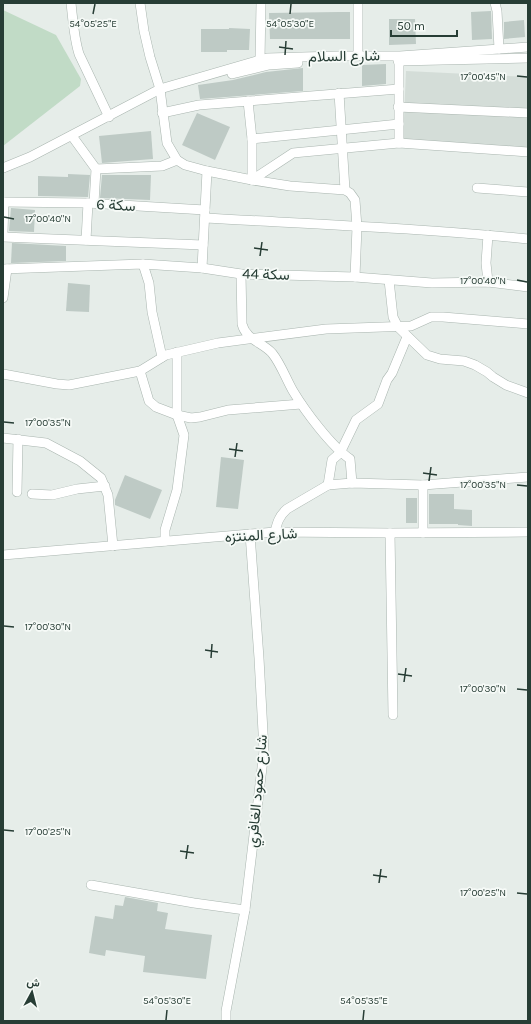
<svg xmlns="http://www.w3.org/2000/svg" width="531" height="1024" font-family="Karla,Vazirmatn,sans-serif">
<rect width="100%" height="100%" fill="#e6ede9"/>
<path fill="#d4ddd8" d="M406 71 528 77V149L403 142Z"/>
<path fill="#c1dbc6" d="M3 10 56 35 81 79 80 86 3 146Z"/>
<g fill="#becac5">
<path d="M491 11 492 39 472 40 471 12Z"/>
<path d="M338 12H350V39H270L269 13Z"/>
<path d="M389 19H415L416 44 389 45Z"/>
<path d="M524 20 525 37 504 39V22Z"/>
<path d="M229 28 250 29 249 50H227V52H201V29H229Z"/>
<path d="M386 64V84L362 86V65Z"/>
<path d="M303 68V91L200 99 198 85 233 80 266 72Z"/>
<path d="M197 113 230 127 215 160 182 145Z"/>
<path d="M151 131 153 159 102 163 99 136Z"/>
<path d="M68 174 90 175 88 197 38 196V176L68 177Z"/>
<path d="M102 175H151L150 200 100 198Z"/>
<path d="M11 208 35 210 34 232 9 231Z"/>
<path d="M12 243 66 246V261L11 263Z"/>
<path d="M68 283 90 285 89 312 66 311Z"/>
<path d="M221 457 244 460 238 509 216 507Z"/>
<path d="M125 475 162 490 150 519 115 505V500Z"/>
<path d="M429 494H454V509L472 510V526L458 525V524H429Z"/>
<rect x="406" y="498" width="11" height="25"/>
<path d="M125 897 158 903 157 911 168 913 165 929 212 935 206 979 143 972 145 956 106 950 105 956 89 953 95 916 113 919 115 905 123 906Z"/>
</g>
<g fill="none" stroke-linecap="round" stroke-linejoin="round">
<g stroke="#a9b5af" stroke-width="10">
<g id="minor">
<path d="M71 3C73 21 74 38 79 54L109 117"/>
<path d="M140 3 144 31 150 57 160 89 167 143 177 160"/>
<path d="M495 3 497 11 499 49"/>
<path d="M358 55V3"/>
<path d="M260 60 261 3"/>
<path d="M398 61 528 58"/>
<path d="M232 74 269 65 298 63"/>
<path d="M339 93 345 190"/>
<path d="M248 101 252 139V180"/>
<path d="M398 107 528 113"/>
<path d="M162 113 199 105 399 89"/>
<path d="M72 136 96 169 94 203"/>
<path d="M252 139 399 124"/>
<path d="M399 143V61"/>
<path d="M3 168 30 157 160 89 267 58 337 56H400L528 47"/>
<path d="M96 169 162 166 177 160 185 165 207 171 252 180 290 186 345 190 350 193 355 200 357 227 355 277"/>
<path d="M252 180 293 153 399 143 528 152"/>
<path d="M477 188 528 192"/>
<path d="M3 202 88 203 205 210"/>
<path d="M205 218C312 224 421 228 528 239"/>
<path d="M3 233 4 202"/>
<path d="M3 237 203 245"/>
<path d="M86 240 88 203"/>
<path d="M143 264 149 283 152 312 162 357"/>
<path d="M202 268 207 171"/>
<path d="M3 269 143 264 202 268 241 274 355 277 432 283 488 282 528 287"/>
<path d="M241 274 242 324C246 340 262 342 272 353 281 364 286 379 293 391 305 411 331 446 350 459L352 483"/>
<path d="M389 280 393 317 398 327 427 355 440 359 464 361 475 365 487 372 493 377 506 385 528 393"/>
<path d="M488 282 486 263 488 235"/>
<path d="M3 298 7 269"/>
<path d="M140 371 149 401 156 407 177 415 191 418 200 417 228 410 301 404"/>
<path d="M3 374 57 384 69 385 140 371 166 355 218 343 326 329 411 326 431 317H443L528 324"/>
<path d="M3 438 46 443 80 461 101 478 108 495 113 546"/>
<path d="M328 485 332 460 340 453 356 420 378 404 387 380 392 373 407 337"/>
<path d="M423 485V533"/>
<path d="M17 492 18 439"/>
<path d="M32 494 52 495 77 489 105 486"/>
<path d="M275 532C277 523 279 516 287 509L328 485 352 483 423 485 528 477"/>
<path d="M390 533 393 715"/>
<path d="M165 541V530L177 490 184 435 177 415V352"/>
<path d="M3 555 275 532 390 533 528 532"/>
<path d="M91 885 194 903 245 910"/>
<path d="M226 1021V1011L245 910 264 751 259 658 250 534"/>
</g>
</g>
<use href="#minor" stroke="#fff" stroke-width="9"/>
</g>
<path fill="none" stroke="#273d35" stroke-width="1.5" d="M93 14 95 4M290 14 291 4M279 47 293 49M285 55 286 41M517 76 527 77M4 217 14 219M254 248 268 250M260 256 262 242M517 280 527 282M4 422 14 423M229 449 243 451M235 457 237 443M423 473 437 475M429 481 431 467M517 485 527 486M4 626 14 627M205 650 218 652M211 658 212 644M398 674 412 676M404 682 406 668M517 689 527 690M4 830 14 831M180 851 194 853M186 859 188 845M373 875 387 877M379 883 381 869M517 893 527 894M166 1020 167 1010M363 1020 364 1010"/>
<g text-anchor="middle" stroke-width="3.5" stroke-linejoin="round" paint-order="stroke">
<g font-size="15" fill="#273d35" stroke="#f6faf7">
<text transform="translate(344 56) rotate(-1)" y="5">شارع السلام</text>
<text transform="translate(116 205) rotate(3)" y="5">سكة 6</text>
<text transform="translate(266 274) rotate(2)" y="5">سكة 44</text>
<text transform="translate(261 535) rotate(-3)" y="5">شارع المنتزه</text>
<text transform="translate(257 791) rotate(-85)" y="5">شارع حمود الغافري</text>
</g>
</g>
<g font-size="10" text-anchor="middle" fill="#273d35" stroke="#f6faf7" stroke-width="3.5" stroke-linejoin="round" paint-order="stroke">
<text x="93" y="27">54°05'25"E</text>
<text x="290" y="27">54°05'30"E</text>
<text x="483" y="80">17°00'45"N</text>
<text x="48" y="222">17°00'40"N</text>
<text x="483" y="284">17°00'40"N</text>
<text x="48" y="426">17°00'35"N</text>
<text x="483" y="488">17°00'35"N</text>
<text x="48" y="630">17°00'30"N</text>
<text x="483" y="692">17°00'30"N</text>
<text x="48" y="835">17°00'25"N</text>
<text x="483" y="896">17°00'25"N</text>
<text x="167" y="1004">54°05'30"E</text>
<text x="364" y="1004">54°05'35"E</text>
</g>
<rect width="531" height="1024" fill="none" stroke="#273d35" stroke-width="8"/>
<g transform="translate(32 992) rotate(7)" stroke="#f6faf7" stroke-width="3" paint-order="stroke">
<path d="M0-3L7 15L0 10L-7 15Z" fill="#273d35"/>
<text y="-6" font-size="11" font-weight="bold" text-anchor="middle" fill="#273d35">ش</text>
</g>
<path d="M391 30v6h66v-6" fill="none" stroke="#273d35" stroke-width="2"/>
<text x="397" y="30" font-size="12" fill="#273d35" stroke="#f6faf7" stroke-width="3" paint-order="stroke">50 m</text>
</svg>
